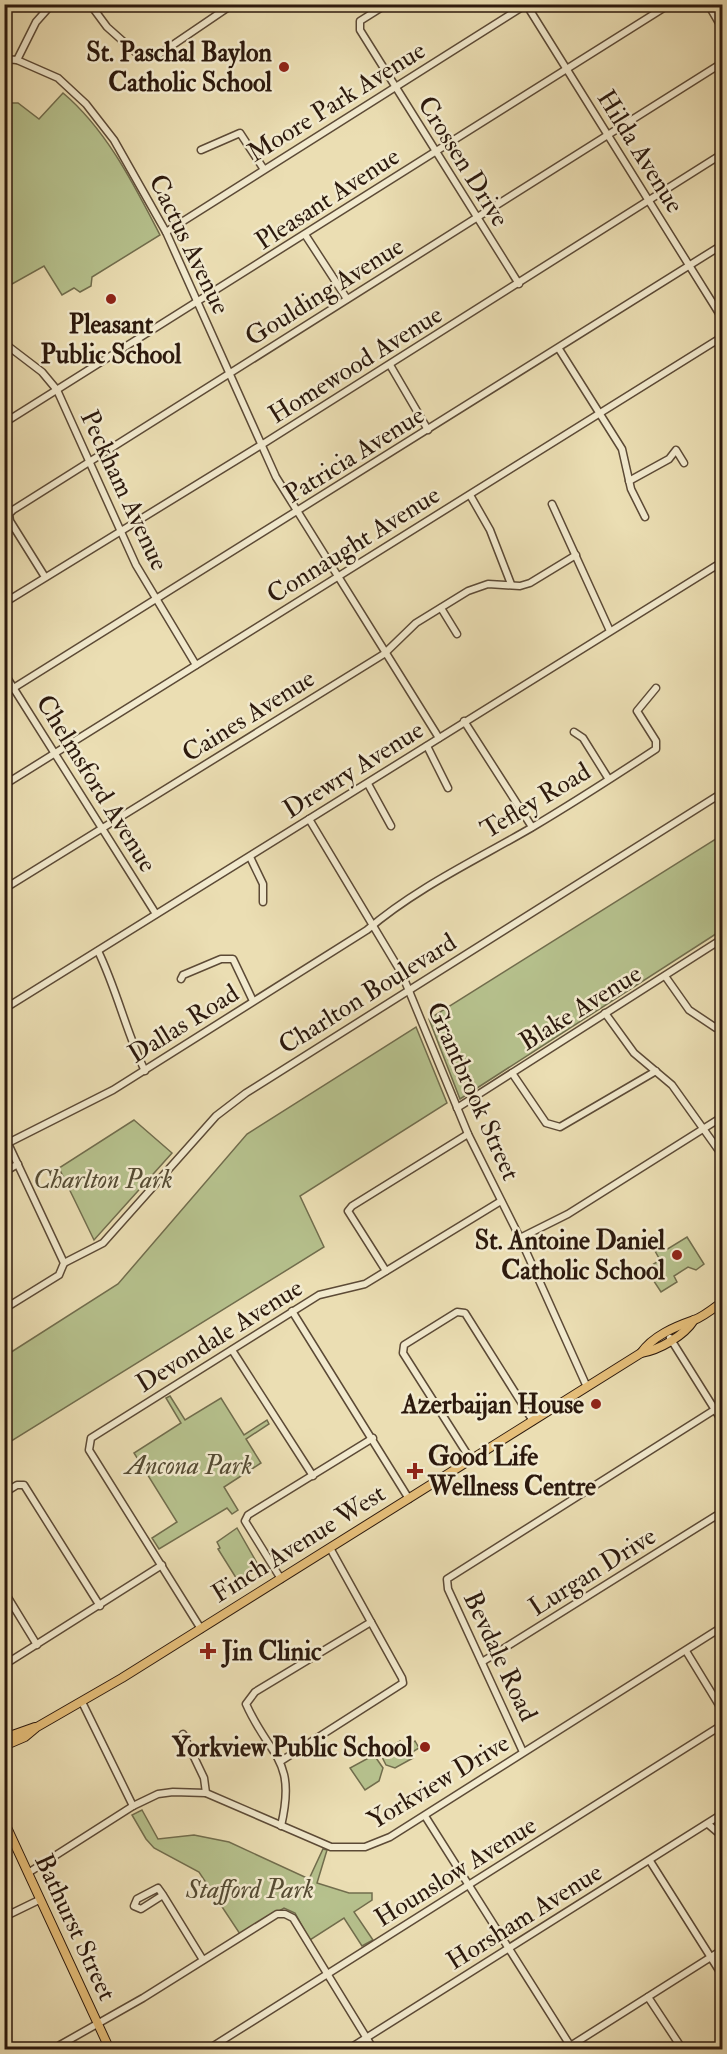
<svg xmlns="http://www.w3.org/2000/svg" width="727" height="2054" font-family="'IM FELL Double Pica',serif">
<rect width="100%" height="100%" fill="#ebdeb3"/>
<filter id="stains"><feTurbulence type="fractalNoise" baseFrequency=".00333" numOctaves="4"/><feColorMatrix values="0 0 0 0 .2 0 0 0 0 .09 0 0 0 0 .02 0 0 0 .5 -.17"/></filter>
<radialGradient id="worn" r=".72"><stop offset=".6" stop-color="#630" stop-opacity="0"/><stop offset="1" stop-color="#630" stop-opacity=".3"/></radialGradient>
<g fill="#b6c18d" stroke="#716d4d" stroke-width="1.5">
<path d="M63 93C107 130 134 185 160 235L92 277 91 286 80 292 74 288 62 295 44 266 5 288V103H18L39 119Z"/>
<path d="M722 835V930L460 1099 429 1019Z"/>
<path d="M416 1027 447 1103 300 1196 324 1247 5 1445V1356L118 1284 247 1134Z"/>
<path d="M134 1120 172 1153 94 1240 59 1168Z"/>
<path d="M687 1237 704 1264 696 1270 688 1267 674 1276 677 1282 661 1292 646 1269 660 1260 655 1251 663 1246 666 1250Z"/>
<path d="M170 1396 185 1420 221 1398 244 1435 267 1420 269 1424 246 1439 261 1463 224 1487 238 1510 232 1514 227 1508 159 1549 152 1538 177 1522 134 1453 181 1423 166 1398Z"/>
<path d="M237 1528 257 1563 255 1571 238 1581 218 1549 220 1548 217 1542Z"/>
<path d="M400 1741 405 1748 415 1741 419 1748 409 1754 413 1758 395 1768 386 1765 380 1753Z"/>
<path d="M374 1755 383 1768 379 1781 365 1790 350 1768Z"/>
<path d="M142 1810 158 1839 194 1835 229 1842 309 1879 323 1849 327 1850 317 1883 349 1893H372V1900L354 1912 373 1940 362 1946 344 1918 310 1940 295 1913 284 1908 240 1934 199 1872 154 1848 146 1839 132 1815Z"/>
</g>
<g fill="none" stroke-linecap="round" stroke-linejoin="round">
<g stroke="#5c4a36" stroke-width="9">
<g id="minor">
<path d="M90 4 107 27 143 59 158 55 233 4"/>
<path d="M387 4 360 21V30L519 284"/>
<path d="M526 4 722 318"/>
<path d="M708 4 722 28"/>
<path d="M4 59 17 60 58 78 86 104 114 140 166 232 276 477 439 738"/>
<path d="M17 60 36 22 52 4"/>
<path d="M201 150 240 133 263 168"/>
<path d="M166 232 527 4"/>
<path d="M306 236 347 299"/>
<path d="M4 343 42 372 57 390 136 565 196 665"/>
<path d="M559 349 622 449 631 489 645 517"/>
<path d="M390 365 428 430"/>
<path d="M4 423 670 4"/>
<path d="M629 481 669 459 676 450 684 463"/>
<path d="M470 495 490 530 511 584"/>
<path d="M552 504 610 631"/>
<path d="M45 577 10 521 9 514 13 510 722 63"/>
<path d="M4 603 266 442 722 154"/>
<path d="M441 608 457 634"/>
<path d="M4 673 156 914"/>
<path d="M4 694 722 245"/>
<path d="M464 721 532 827"/>
<path d="M574 732 583 738 608 778"/>
<path d="M427 746 448 788"/>
<path d="M368 784 391 826"/>
<path d="M4 785 722 337"/>
<path d="M309 819 402 974 468 1134 520 1238 587 1387"/>
<path d="M250 857 263 884V902"/>
<path d="M4 889 384 654 416 623 468 591 488 584 520 586 530 583 576 555"/>
<path d="M98 951C117 990 126 1032 145 1071"/>
<path d="M665 976 689 1010 716 1028"/>
<path d="M181 979 183 975 221 959H233L253 1001"/>
<path d="M4 1009 722 562"/>
<path d="M605 1013 634 1053 672 1085 722 1155"/>
<path d="M512 1073 546 1123 560 1127 656 1071"/>
<path d="M457 1108 722 939"/>
<path d="M4 1135 64 1263 59 1275 4 1309"/>
<path d="M8 1143 113 1090 367 930C416 888 476 860 531 828 573 803 615 776 656 749V741L637 711 656 688"/>
<path d="M4 1172 18 1164"/>
<path d="M520 1238 568 1214 722 1117"/>
<path d="M64 1263 103 1243 216 1116 246 1093 722 793"/>
<path d="M386 1271 348 1211 352 1206 468 1134"/>
<path d="M292 1311 409 1499"/>
<path d="M670 1338 722 1421"/>
<path d="M232 1350 313 1476"/>
<path d="M471 1460 403 1353 404 1345 457 1312 465 1313 533 1421"/>
<path d="M4 1493 17 1485H24L100 1606"/>
<path d="M281 1579 245 1521 248 1515 373 1438"/>
<path d="M4 1591 37 1645"/>
<path d="M201 1629 89 1450 91 1438 319 1295 365 1284 501 1201"/>
<path d="M686 1651 722 1710"/>
<path d="M482 1662 722 1512"/>
<path d="M4 1665 162 1565"/>
<path d="M82 1702 133 1806"/>
<path d="M183 1734 204 1778 206 1793"/>
<path d="M523 1752 448 1589 447 1579 722 1405"/>
<path d="M281 1761 403 1683 402 1678 330 1548"/>
<path d="M425 1816 573 2050"/>
<path d="M708 1824 722 1836"/>
<path d="M281 1826C297 1758 270 1758 246 1704L255 1692 371 1622"/>
<path d="M650 1861 722 1975"/>
<path d="M28 1873 133 1806 158 1794 173 1792 206 1793 331 1847H365L390 1837 722 1627"/>
<path d="M163 1895 141 1909 134 1906 137 1899 158 1888 163 1895 203 1960"/>
<path d="M4 1917 39 1900"/>
<path d="M648 1997 683 2050"/>
<path d="M56 2050 60 2045 143 1998 277 1914H285L293 1918 374 2050"/>
<path d="M207 2050 722 1725"/>
<path d="M347 2050 722 1814"/>
<path d="M564 2050 722 1950"/>
</g>
</g>
<g stroke="#2c190d" stroke-width="10">
<g id="major">
<path d="M641 1353C653 1336 674 1327 694 1320 703 1317 714 1308 722 1302"/>
<path d="M4 1738 35 1727"/>
<path d="M4 1746 25 1737 37 1727 122 1678 641 1353C659 1350 684 1336 694 1320"/>
<path d="M4 1821 110 2050"/>
</g>
</g>
<use href="#minor" stroke="#f2eace" stroke-width="6"/>
<use href="#major" stroke="#e6bf7a" stroke-width="8"/>
</g>
<g fill="#8f2418" stroke="#f2eace" stroke-width="2">
<circle cx="284" cy="67" r="6"/>
<circle cx="111" cy="299" r="6"/>
<circle cx="677" cy="1255" r="6"/>
<circle cx="596" cy="1404" r="6"/>
<path d="M412 1462h6v6h6v6h-6v6h-6v-6h-6v-6h6z"/>
<path d="M205 1642h6v6h6v6h-6v6h-6v-6h-6v-6h6z"/>
<circle cx="425" cy="1747" r="6"/>
</g>
<g text-anchor="middle" stroke-width="5" stroke-linejoin="round" paint-order="stroke">
<g font-size="26" font-weight="bold" fill="#2c190d" stroke="#f2eace" text-anchor="end">
<text x="272" y="61">St. Paschal Baylon<tspan x="272" dy="30">Catholic School</tspan></text>
<text x="111" y="333" text-anchor="middle">Pleasant<tspan x="111" dy="30">Public School</tspan></text>
<text x="665" y="1249">St. Antoine Daniel<tspan x="665" dy="30">Catholic School</tspan></text>
<text x="584" y="1413">Azerbaijan House</text>
<text x="428" y="1465" text-anchor="start">Good Life<tspan x="428" dy="30">Wellness Centre</tspan></text>
<text x="222" y="1660" text-anchor="start">Jin Clinic</text>
<text x="413" y="1756">Yorkview Public School</text>
</g>
<g font-size="26" fill="#2c190d" stroke="#f2eace">
<text transform="translate(336 101) rotate(-32)" y="9">Moore Park Avenue</text>
<text transform="translate(641 151) rotate(58)" y="9">Hilda Avenue</text>
<text transform="translate(464 161) rotate(58)" y="9">Crossen Drive</text>
<text transform="translate(327 198) rotate(-33)" y="9">Pleasant Avenue</text>
<text transform="translate(190 244) rotate(64)" y="9">Cactus Avenue</text>
<text transform="translate(324 291) rotate(-32)" y="9">Goulding Avenue</text>
<text transform="translate(355 364) rotate(-32)" y="9">Homewood Avenue</text>
<text transform="translate(354 454) rotate(-32)" y="9">Patricia Avenue</text>
<text transform="translate(125 490) rotate(65)" y="9">Peckham Avenue</text>
<text transform="translate(353 544) rotate(-32)" y="9">Connaught Avenue</text>
<text transform="translate(248 715) rotate(-32)" y="9">Caines Avenue</text>
<text transform="translate(353 769) rotate(-32)" y="9">Drewry Avenue</text>
<text transform="translate(97 783) rotate(58)" y="9">Chelmsford Avenue</text>
<text transform="translate(535 800) rotate(-31)" y="9">Tefley Road</text>
<text transform="translate(367 993) rotate(-32)" y="9">Charlton Boulevard</text>
<text transform="translate(580 1007) rotate(-32)" y="9">Blake Avenue</text>
<text transform="translate(183 1023) rotate(-32)" y="9">Dallas Road</text>
<text transform="translate(474 1091) rotate(66)" y="9">Grantbrook Street</text>
<text transform="translate(219 1335) rotate(-32)" y="9">Devondale Avenue</text>
<text transform="translate(298 1543) rotate(-32)" y="9">Finch Avenue West</text>
<text transform="translate(592 1571) rotate(-32)" y="9">Lurgan Drive</text>
<text transform="translate(501 1656) rotate(65)" y="9">Bevdale Road</text>
<text transform="translate(438 1781) rotate(-31)" y="9">Yorkview Drive</text>
<text transform="translate(455 1871) rotate(-32)" y="9">Hounslow Avenue</text>
<text transform="translate(524 1916) rotate(-32)" y="9">Horsham Avenue</text>
<text transform="translate(76 1927) rotate(65)" y="9">Bathurst Street</text>
</g>
<g font-size="26" font-style="italic" fill="#554b33" stroke="#f2eace">
<text x="103" y="1188">Charlton Park</text>
<text x="189" y="1474">Ancona Park</text>
<text x="250" y="1898">Stafford Park</text>
</g>
</g>
<rect width="727" height="2054" fill="none" stroke="#ebdeb3" stroke-width="24"/>
<rect x="6" y="6" width="715" height="2042" fill="none" stroke="#2c190d" stroke-width="3"/>
<rect x="12" y="12" width="703" height="2030" fill="none" stroke="#2c190d" stroke-width="1.5"/>
<rect width="100%" height="100%" filter="url(#stains)"/>
<rect width="100%" height="100%" fill="url(#worn)"/>
</svg>
